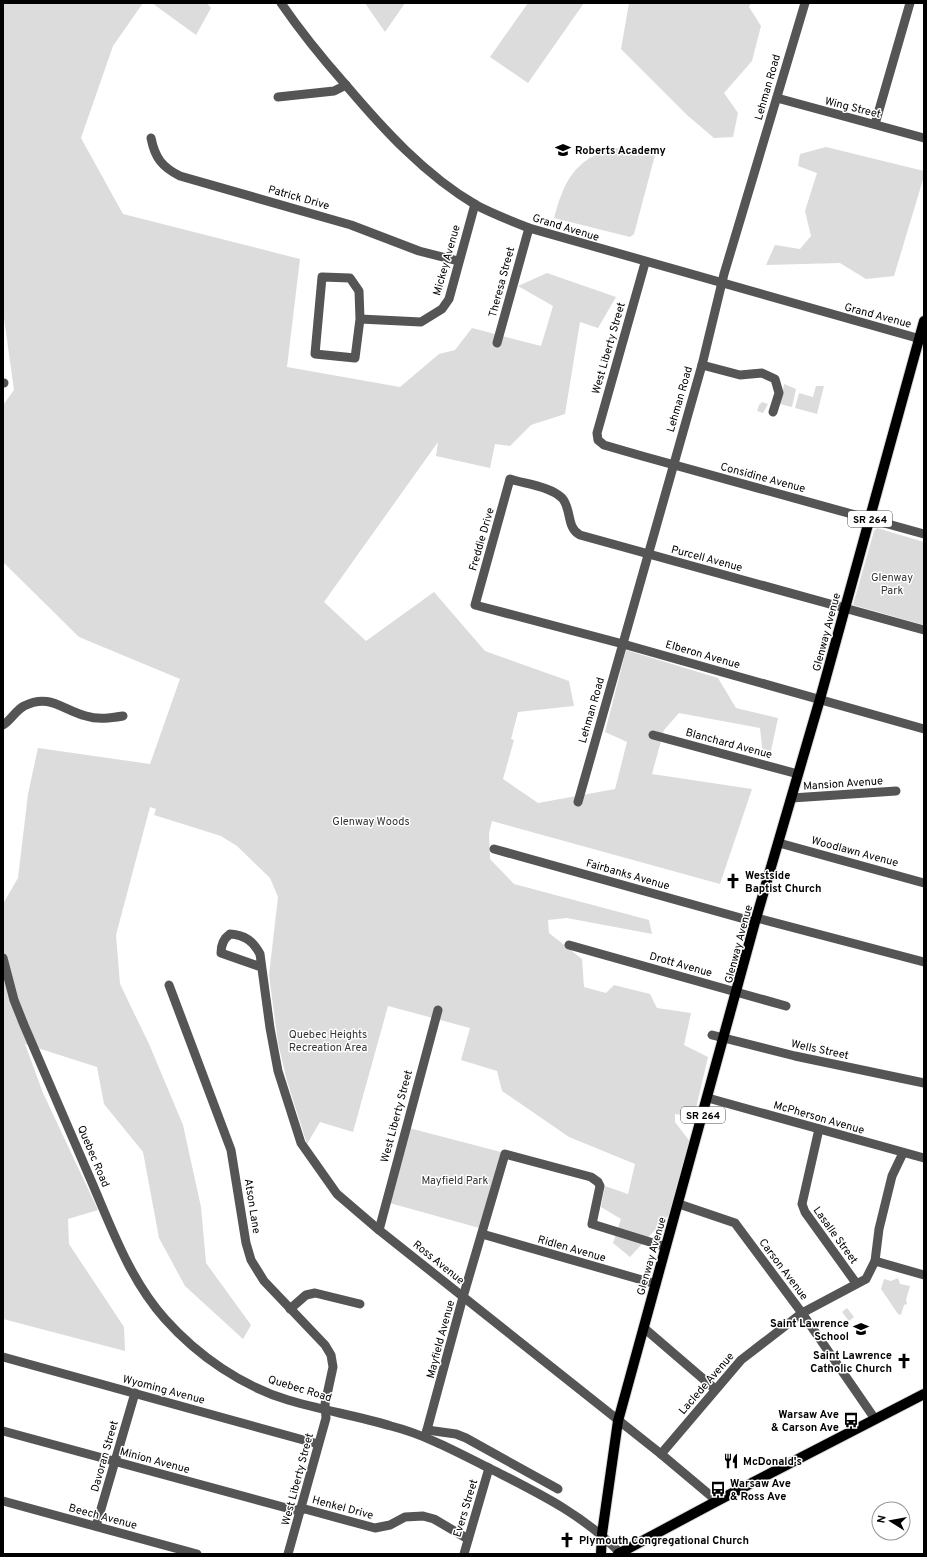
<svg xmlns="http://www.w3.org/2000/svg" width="927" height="1557" font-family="Overpass,sans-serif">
<rect width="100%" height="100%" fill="#fff"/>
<g fill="#dcdcdc">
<path d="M3 3H143L113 46 81 138 123 214 300 259 287 367 400 387 439 354 455 350 472 328 541 346 553 306 518 286 547 273 616 297 598 328 580 322 565 414 531 425 510 446 495 444 490 468 436 456 438 442 324 602 366 641 434 592 485 651 569 681 574 706 518 712 511 739 514 740 503 779 538 803 615 789 627 742 605 732 626 650 718 678 736 708 778 718 769 760 763 756 760 728 679 713 664 730 652 774 752 789 720 884 492 821 489 833 490 859 514 884 649 920 652 934 567 918 548 920 549 933 582 959 584 987 606 993 614 985 650 994 657 1008 691 1013 684 1045 708 1057 694 1117 675 1114V1122L694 1147 679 1204 630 1257 613 1243 621 1219 601 1207 605 1186 628 1194 635 1164 569 1137 502 1091 497 1071 461 1060 470 1028 388 1006 353 1132 320 1122 307 1144 287 1081 278 1043 269 975 278 897 270 878 237 846 221 836 154 815 156 809 150 807 116 935 120 984 149 1044 183 1125 201 1207 206 1263 251 1325 243 1339 185 1286 159 1238 143 1152 104 1104 97 1067 25 1044 43 1093 98 1210 68 1219 69 1244 124 1327 125 1351 3 1319V904L18 878 28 794 38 748 150 764 180 679 79 637 3 562V405L14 390 3 311Z"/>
<path d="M152 3H207L211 8 196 35Z"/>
<path d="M365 3H405L385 32Z"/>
<path d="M528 3H584L528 83 490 57Z"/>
<path d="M629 3H751L749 7 761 26 752 61 724 93 738 113 733 137 714 138 687 115 621 49Z"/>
<path d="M826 147 924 171V176L894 276 866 279 840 263 766 265 775 245 800 249 811 236 805 211 817 173 798 166 800 154Z"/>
<path d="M613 148 634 149 655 155 634 234 630 237 554 218C564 181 574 160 613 148Z"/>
<path d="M784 384 796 389 792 407 780 404Z"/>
<path d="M816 386H824L817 414 795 408 799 393 813 397Z"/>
<path d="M762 402 768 404 763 413 757 411 759 405Z"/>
<path d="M877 528 924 542V625L853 605 874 531Z"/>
<path d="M405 1127 501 1152 505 1154 483 1229 386 1202Z"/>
<path d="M898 1278 900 1284 910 1286 906 1300 907 1304 904 1305 901 1315 898 1314 881 1289 884 1279 891 1281Z"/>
<path d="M847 1308 854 1317 849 1321 842 1312Z"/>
</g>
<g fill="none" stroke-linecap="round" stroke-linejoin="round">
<g stroke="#dbdbdb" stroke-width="12">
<g id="major">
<path d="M601 1554 602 1534 618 1421 755 922 820 699 924 321"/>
<path d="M618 1554 717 1501 924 1394"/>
</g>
</g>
<g stroke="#555" stroke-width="9">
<path d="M281 3C301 32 322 58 345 84 383 129 425 175 476 205 493 214 511 221 529 228L924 340"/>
<path d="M278 97 334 91 346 85"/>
<path d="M777 98 924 138"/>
<path d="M875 124 910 3"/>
<path d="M151 138C155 158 162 167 180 176L351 225 419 251 458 261"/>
<path d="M645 263 597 433 598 440 604 445 642 456 924 534"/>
<path d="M360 319 355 358 315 354 322 277 350 278 359 291 360 319 421 322 442 309 449 299 475 204"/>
<path d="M497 343 529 228"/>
<path d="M702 365 740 375 762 373 775 379 779 393 773 412"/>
<path d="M3 383H4"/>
<path d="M924 630 580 535C566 528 572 509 562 498 550 486 525 484 510 479L475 605 623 644 924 729"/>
<path d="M3 725C11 720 15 711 24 706 50 693 62 710 86 716 98 720 111 718 123 716"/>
<path d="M653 735 798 774"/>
<path d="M792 798 896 791"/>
<path d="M578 802 702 365 724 274 805 3"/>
<path d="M779 843 924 883"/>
<path d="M494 849 755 922"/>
<path d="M757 918 924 962"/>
<path d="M569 945 786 1006"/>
<path d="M3 958 14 1000 24 1025C47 1079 70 1132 93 1185 113 1232 131 1281 165 1319 198 1356 242 1386 288 1400 322 1410 357 1416 391 1426 426 1435 457 1452 489 1468 536 1492 583 1514 620 1553"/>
<path d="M261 967 221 953C221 945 223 939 230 934 245 935 253 941 260 954L270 1028 278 1071 301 1143 337 1194 379 1230 661 1454 717 1501"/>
<path d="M169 985 231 1150 246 1243 251 1260 264 1281 325 1345 331 1355 333 1367 325 1404 326 1418 288 1554"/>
<path d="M712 1035 795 1056 924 1083"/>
<path d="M708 1098 924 1158"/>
<path d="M819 1129 802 1204 805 1212 856 1283"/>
<path d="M679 1204 735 1223 802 1313 875 1419"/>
<path d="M379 1230 438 1010"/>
<path d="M482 1234 656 1284"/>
<path d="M875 1261 924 1275"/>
<path d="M290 1309 306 1295 315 1293 360 1304"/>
<path d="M644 1328 715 1389"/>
<path d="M3 1357 318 1444"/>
<path d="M427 1430 456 1434 466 1438 558 1489"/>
<path d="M3 1431 294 1510 305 1509 375 1528 390 1525 405 1517 423 1516 434 1519 468 1539"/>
<path d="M425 1437 463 1297 505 1154 591 1177 598 1182 600 1186 592 1224 666 1247"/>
<path d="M661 1454 741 1360 802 1313 866 1279 875 1261 879 1229 892 1176 903 1153"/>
<path d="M3 1501 197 1554"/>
<path d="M96 1526 135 1393"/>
<path d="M464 1554 489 1468"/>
</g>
<use href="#major" stroke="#000" stroke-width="10"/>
</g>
<defs>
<g id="school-bare" transform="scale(1.2)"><path d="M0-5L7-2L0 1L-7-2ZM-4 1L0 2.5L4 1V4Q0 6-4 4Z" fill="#000" stroke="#fff" stroke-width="2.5" paint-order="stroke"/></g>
<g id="church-bare" transform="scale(1.2)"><path d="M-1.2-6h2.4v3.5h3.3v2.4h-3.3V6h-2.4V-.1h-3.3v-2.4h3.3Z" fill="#000" stroke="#fff" stroke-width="2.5" paint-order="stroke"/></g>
<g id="bus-bare" transform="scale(1.2)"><path d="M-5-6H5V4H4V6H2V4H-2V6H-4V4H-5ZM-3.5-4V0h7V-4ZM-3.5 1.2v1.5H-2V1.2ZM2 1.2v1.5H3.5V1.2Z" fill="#000" stroke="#fff" stroke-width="2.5" paint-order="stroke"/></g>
<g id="restaurant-bare" transform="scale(1.2)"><path d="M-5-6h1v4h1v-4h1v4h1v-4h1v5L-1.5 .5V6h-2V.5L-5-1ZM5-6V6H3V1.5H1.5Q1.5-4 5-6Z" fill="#000" stroke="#fff" stroke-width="2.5" paint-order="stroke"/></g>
</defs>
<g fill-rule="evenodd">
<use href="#school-bare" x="563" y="150"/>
<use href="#church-bare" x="733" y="881"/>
<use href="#school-bare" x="861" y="1329"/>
<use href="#church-bare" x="904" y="1361"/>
<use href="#bus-bare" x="851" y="1420"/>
<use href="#restaurant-bare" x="731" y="1461"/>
<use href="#bus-bare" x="718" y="1489"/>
<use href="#church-bare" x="567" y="1540"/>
</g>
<g text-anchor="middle" stroke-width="3" stroke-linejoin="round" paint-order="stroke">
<g fill="#fff" stroke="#4c4c4c" stroke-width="1">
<rect x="848" y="511" width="44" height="16" rx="3"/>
<rect x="681" y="1107" width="44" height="16" rx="3"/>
</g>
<g font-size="10" font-weight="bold" fill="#000">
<text x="870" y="523">SR 264</text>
<text x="703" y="1119">SR 264</text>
</g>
<g font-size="11" fill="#000" stroke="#fff">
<text transform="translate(767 87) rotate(-74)" y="4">Lehman Road</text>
<text transform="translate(853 107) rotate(14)" y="4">Wing Street</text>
<text transform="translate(299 197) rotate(16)" y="4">Patrick Drive</text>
<text transform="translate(566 227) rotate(17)" y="4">Grand Avenue</text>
<text transform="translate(446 260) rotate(-74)" y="4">Mickey Avenue</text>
<text transform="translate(501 282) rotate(-75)" y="4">Theresa Street</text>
<text transform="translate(878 315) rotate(15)" y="4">Grand Avenue</text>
<text transform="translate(608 348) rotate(-74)" y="4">West Liberty Street</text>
<text transform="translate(679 399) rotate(-74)" y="4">Lehman Road</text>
<text transform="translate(763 477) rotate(15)" y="4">Considine Avenue</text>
<text transform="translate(481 539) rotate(-74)" y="4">Freddie Drive</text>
<text transform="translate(707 558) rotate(15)" y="4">Purcell Avenue</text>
<text transform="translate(826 632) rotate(-75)" y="4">Glenway Avenue</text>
<text transform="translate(703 654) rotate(16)" y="4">Elberon Avenue</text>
<text transform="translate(591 710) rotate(-74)" y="4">Lehman Road</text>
<text transform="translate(729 743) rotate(15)" y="4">Blanchard Avenue</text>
<text transform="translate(843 783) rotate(-4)" y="4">Mansion Avenue</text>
<text transform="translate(855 851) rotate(15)" y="4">Woodlawn Avenue</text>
<text transform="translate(628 874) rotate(16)" y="4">Fairbanks Avenue</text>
<text transform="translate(738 944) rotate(-75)" y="4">Glenway Avenue</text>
<text transform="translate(681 964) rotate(16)" y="4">Drott Avenue</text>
<text transform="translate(820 1049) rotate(12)" y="4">Wells Street</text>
<text transform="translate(396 1116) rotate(-75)" y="4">West Liberty Street</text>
<text transform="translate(819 1117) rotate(16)" y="4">McPherson Avenue</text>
<text transform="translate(94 1156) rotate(67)" y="4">Quebec Road</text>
<text transform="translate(253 1206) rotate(81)" y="4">Atson Lane</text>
<text transform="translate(836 1235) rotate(54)" y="4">Lasalle Street</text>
<text transform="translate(572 1248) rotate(16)" y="4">Ridlen Avenue</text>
<text transform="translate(651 1256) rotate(-74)" y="4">Glenway Avenue</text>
<text transform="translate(439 1262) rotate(39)" y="4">Ross Avenue</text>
<text transform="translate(784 1269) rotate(53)" y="4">Carson Avenue</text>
<text transform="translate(440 1339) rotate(-75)" y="4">Mayfield Avenue</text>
<text transform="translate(706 1383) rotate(-49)" y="4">Laclede Avenue</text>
<text transform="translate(300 1388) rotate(17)" y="4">Quebec Road</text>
<text transform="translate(164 1389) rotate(15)" y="4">Wyoming Avenue</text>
<text transform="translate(104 1456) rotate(-74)" y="4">Davoran Street</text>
<text transform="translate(155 1460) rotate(15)" y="4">Minion Avenue</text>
<text transform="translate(297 1479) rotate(-75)" y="4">West Liberty Street</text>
<text transform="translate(343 1507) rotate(15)" y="4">Henkel Drive</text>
<text transform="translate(465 1508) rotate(-73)" y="4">Evers Street</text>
<text transform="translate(103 1516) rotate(15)" y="4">Beech Avenue</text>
</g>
<g font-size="11" font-weight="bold" fill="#000" stroke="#fff" text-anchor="start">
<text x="575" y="154">Roberts Academy</text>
<text x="745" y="879">Westside<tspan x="745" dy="13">Baptist Church</tspan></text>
<text x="849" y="1327" text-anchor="end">Saint Lawrence<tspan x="849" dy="13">School</tspan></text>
<text x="892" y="1359" text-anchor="end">Saint Lawrence<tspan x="892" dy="13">Catholic Church</tspan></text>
<text x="839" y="1418" text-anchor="end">Warsaw Ave<tspan x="839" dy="13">&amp; Carson Ave</tspan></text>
<text x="743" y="1465">McDonald's</text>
<text x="730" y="1487">Warsaw Ave<tspan x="730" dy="13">&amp; Ross Ave</tspan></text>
<text x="579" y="1544">Plymouth Congregational Church</text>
</g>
<g font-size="11" fill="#333" stroke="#fff">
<text x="892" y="581">Glenway<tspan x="892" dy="13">Park</tspan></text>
<text x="371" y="825">Glenway Woods</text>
<text x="328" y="1038">Quebec Heights<tspan x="328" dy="13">Recreation Area</tspan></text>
<text x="455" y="1184">Mayfield Park</text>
</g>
</g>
<rect width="927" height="1557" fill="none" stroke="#000000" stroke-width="8"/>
<g transform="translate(891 1521) rotate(281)"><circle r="19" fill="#ffffff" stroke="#999999"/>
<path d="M0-3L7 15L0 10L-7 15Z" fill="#000000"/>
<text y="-6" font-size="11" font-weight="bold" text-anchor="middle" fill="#000000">N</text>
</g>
</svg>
